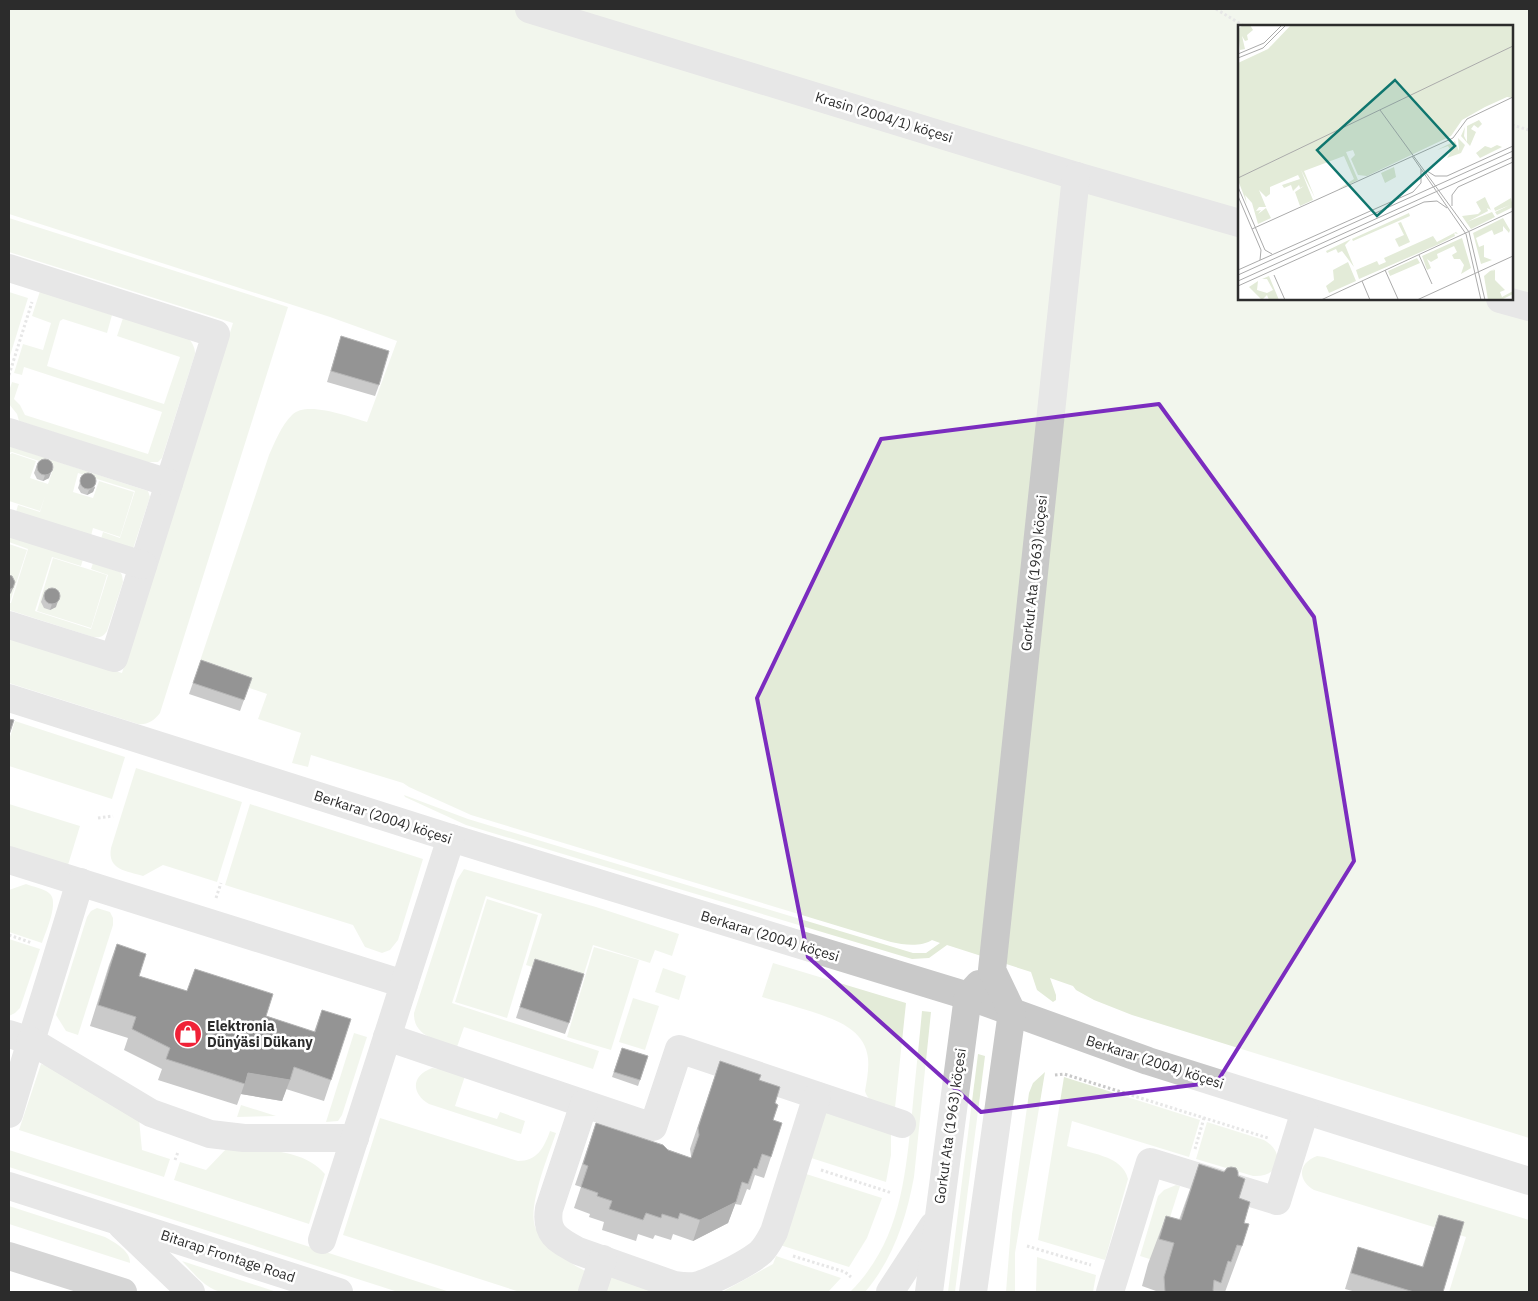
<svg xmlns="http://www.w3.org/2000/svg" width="1538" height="1301" font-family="'IBM Plex Sans',sans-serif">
<rect width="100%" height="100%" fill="#fff"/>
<g fill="#e3ebd8" fill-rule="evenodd">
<path d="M9 9H1529V1138L1132 1015 1094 1000 1076 990 1073 986 1050 978 1056 995V1000L1053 1002 1037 990 1031 972 947 945 929 958 912 959 466 825 405 797 404 795 468 819 913 953H926L940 943 932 940C921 947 904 945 891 942L471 815 409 787 403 783 311 755 308 767 292 763 301 733 258 719 267 694 197 670 269 455C275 442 281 426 292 415 306 400 350 417 367 422L397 341 330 317 9 214ZM1239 26H1512V299H1239Z"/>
<path d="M9 218 288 307 160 713C154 721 147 725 138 724L9 683V637L122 673 233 323 9 252Z"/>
<path d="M40 291 112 315 107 333 63 319 60 321 47 366 164 404 180 357 117 336 123 318 189 339C193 344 195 348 195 354L162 458 158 462H147L19 421 17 414 9 404V391L12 382 19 384 14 399 20 405 25 415 148 454 162 412 24 367 22 375 14 373 23 344 43 350 51 323 32 316Z"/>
<path d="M9 292 28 298 9 359Z"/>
<path d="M9 446 148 491 150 497 133 549 101 539 103 532 120 538 135 491 78 473 73 492 93 498 99 481 134 492 120 537 93 528 91 536 16 512 18 505 40 512 45 496 40 511 9 501V455L12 453 36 461 30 478 48 484 54 466 12 452 9 453Z"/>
<path d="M9 536 83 559 81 566 52 557 35 611 91 629 108 575 91 569 93 563 120 572 122 575 123 582 107 631C103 637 100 638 93 637L9 610V603H11L28 549 9 542Z"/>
<path d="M9 544 27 550 10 602 9 601Z"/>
<path d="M53 558 107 575 91 628 37 611Z"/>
<path d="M15 721 125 757 112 799 9 766V740Z"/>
<path d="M136 768 242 802 217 882 163 865 143 876C127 871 107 870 111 848Z"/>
<path d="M9 804 80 826 68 865 9 847Z"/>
<path d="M250 804 423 859 398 940 390 950 382 953 365 947 353 925 225 885Z"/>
<path d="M464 869 596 907 679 934 672 956 655 950 650 963 593 945 581 983 526 965 542 914 486 896 452 1003 599 1051 593 1069 464 1027 457 1047C438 1040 413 1037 414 1013L457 880Z"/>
<path d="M26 884C33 887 43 888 49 893 60 901 46 931 42 943L9 932V890Z"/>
<path d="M487 899 538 915 507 1018 455 1002Z"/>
<path d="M97 908 110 912 113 918V925L78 1035 66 1031 56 1015 87 917 91 911Z"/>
<path d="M9 939 40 949 20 1008 15 1013 9 1016Z"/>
<path d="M594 947 639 960 611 1050 567 1037Z"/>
<path d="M773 963 906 1003 895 1108C884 1105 868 1104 865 1091 867 1079 870 1065 867 1053 865 1043 858 1034 849 1028 831 1015 785 1004 762 997Z"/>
<path d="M663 968 686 976 679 1000 655 992Z"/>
<path d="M633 998 659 1006 645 1050 619 1042Z"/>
<path d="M922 1011 931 1012 914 1177C906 1220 893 1259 865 1292H850C900 1242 905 1180 912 1113 915 1079 919 1045 922 1011Z"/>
<path d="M354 1033 367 1037 342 1115 338 1121 326 1122Z"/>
<path d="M978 1054 985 1056 955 1292H948Z"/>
<path d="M41 1064 61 1070 139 1119 142 1150 170 1159 164 1177 19 1130Z"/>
<path d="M432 1068 440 1069 465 1076 455 1106 497 1119 500 1112 525 1121 521 1134 429 1104C411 1093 411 1076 432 1068Z"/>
<path d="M1045 1072 1015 1253V1292H1006L1012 1214 1029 1093 1033 1083Z"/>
<path d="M1064 1077 1200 1120 1189 1157 1072 1121 1067 1146C1087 1153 1123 1155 1128 1179L1105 1260 1038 1240Z"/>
<path d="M241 1105 276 1116 237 1117Z"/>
<path d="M822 1111 891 1133V1155L886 1182 808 1157Z"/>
<path d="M380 1118 518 1161C537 1161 544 1148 550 1131L556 1133C549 1154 526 1209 536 1229 539 1234 545 1239 549 1244 560 1257 573 1265 589 1273L582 1292H520L343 1235Z"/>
<path d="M1207 1122 1264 1140C1287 1153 1279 1178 1253 1176L1196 1159Z"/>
<path d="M227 1148C259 1150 302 1147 325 1174L309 1224 174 1180 180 1162 206 1170Z"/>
<path d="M9 1150 450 1292H398L9 1167Z"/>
<path d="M1317 1156 1324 1157 1529 1220V1292H1449L1466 1237 1314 1190C1297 1180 1298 1163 1317 1156Z"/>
<path d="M803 1173 882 1198 867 1238 849 1267 780 1245Z"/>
<path d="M1176 1185 1180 1186 1156 1261 1140 1256 1158 1196 1164 1190Z"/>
<path d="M9 1206 105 1237C114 1242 131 1251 130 1263L9 1224Z"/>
<path d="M776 1256 841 1278 828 1292H722L773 1264Z"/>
<path d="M1037 1257 1096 1275 1093 1292H1036Z"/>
<path d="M182 1261 277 1292C259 1292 226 1297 211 1288 200 1282 191 1270 182 1261Z"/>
<path d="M606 1275 660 1292H601Z"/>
</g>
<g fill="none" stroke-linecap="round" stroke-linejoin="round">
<g stroke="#c9c9c9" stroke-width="3" stroke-dasharray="2.5 2.5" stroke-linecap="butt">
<path d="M1216 9 1244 26"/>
<path d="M1512 125 1529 130"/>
<path d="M9 375 32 302"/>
<path d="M98 818 113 816"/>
<path d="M216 898 221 883"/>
<path d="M9 935 32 943"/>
<path d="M1055 1075 1064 1074 1268 1138"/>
<path d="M1195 1149 1204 1118"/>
<path d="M175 1160 178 1152"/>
<path d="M821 1170 892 1193"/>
<path d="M1027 1246 1091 1265"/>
<path d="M793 1256 845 1272 851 1277"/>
</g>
<g stroke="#c9c9c9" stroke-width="28">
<path d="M529 9 1076 176 1239 223"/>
<path d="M9 268 216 334 114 658 9 625"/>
<path d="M1500 299 1529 307"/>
<path d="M9 432 169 483"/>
<path d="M9 523 143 565"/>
<path d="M9 698 451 838 968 996 1148 1061 1529 1181"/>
<path d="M9 860 404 984"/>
<path d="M9 1034 31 1041 80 882"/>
<path d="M387 1037 653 1127 679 1049 902 1124"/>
<path d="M584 1104 549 1209C545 1234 558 1240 578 1251L674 1285C681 1286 687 1287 694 1286 708 1284 750 1262 761 1252 767 1246 770 1239 774 1232L817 1096"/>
<path d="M9 1114 31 1041 151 1113 210 1134 244 1138H355"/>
<path d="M9 1186 339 1292"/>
<path d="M122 1226 191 1292"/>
<path d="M322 1240 451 838"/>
<path d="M592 1292 603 1259"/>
<path d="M890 1292 933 1226"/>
<path d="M929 1292 968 996 979 984"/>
<path d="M973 1292 1012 1012 992 970 1076 176"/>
<path d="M1110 1292 1150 1162 1277 1201 1305 1111"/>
</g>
<path stroke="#a4a4a4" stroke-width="28" d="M9 1256 123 1292"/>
</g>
<g fill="#898989">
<path d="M341 336 379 385 375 396 327 382Z"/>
<path d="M38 462 49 478 43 481 37 479 34 473Z"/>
<path d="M82 476 95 487 93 492 87 495 81 493 78 488Z"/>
<path d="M45 590 56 607 50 610 44 608 41 602Z"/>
<path d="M201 660 252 678 240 711 189 694Z"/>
<path d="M117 944 139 976 187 991 195 969 266 1016 314 1032 322 1010 331 1080 324 1101 286 1089 282 1101 241 1094 237 1105 158 1080 162 1069 124 1050 128 1038 90 1026 109 965Z"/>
<path d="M535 959 569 1023 565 1034 516 1018Z"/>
<path d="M622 1048 648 1056 638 1086 612 1077Z"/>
<path d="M720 1061 759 1080 775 1103 771 1157 764 1178 755 1175 750 1190 747 1189 741 1205 735 1204 728 1223 693 1241 673 1234 671 1240 655 1235 653 1239 638 1234 636 1241 602 1230 604 1222 589 1217 590 1214 574 1208 581 1187 575 1185 596 1123 691 1158V1156L690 1149Z"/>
<path d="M1199 1164 1239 1198 1244 1223 1242 1246 1225 1292H1156V1291L1142 1286 1148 1264 1166 1216 1179 1220Z"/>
<path d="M1439 1215 1443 1292H1356L1345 1289 1358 1247 1422 1267Z"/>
</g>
<g fill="#5a5a5a">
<path d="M51 473 49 478 43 481 45 475Z"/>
<path d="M95 487 93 492 87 495 89 490Z"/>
<path d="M13 588 11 593 9 595V590Z"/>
<path d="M58 601 56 607 50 610 52 604Z"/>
<path d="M248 1073 290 1080 282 1101 241 1094Z"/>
<path d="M736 1202 728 1223 693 1241 700 1220Z"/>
</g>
<g fill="#131313" stroke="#5a5a5a">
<path d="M341 336 389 351 379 385 331 371Z"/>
<circle cx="45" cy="467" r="8"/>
<circle cx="88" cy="481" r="8"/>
<path d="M9 575 12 576 15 582 13 588 9 590Z"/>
<circle cx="52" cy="596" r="8"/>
<path d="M201 660 252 678 244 700 193 683Z"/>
<path d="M9 719 14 720 9 735Z"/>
<path d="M117 944 146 954 139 976 187 991 195 969 273 994 266 1016 315 1032 322 1010 351 1019 331 1080 294 1067 290 1080 248 1073 245 1084 166 1059 170 1048 132 1029 136 1017 98 1005Z"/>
<path d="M535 959 584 974 569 1023 520 1007Z"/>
<path d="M622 1048 648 1056 640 1080 614 1072Z"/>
<path d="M720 1061 761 1075 759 1080 780 1087 775 1103 778 1105 773 1120 782 1123 771 1157 762 1154 757 1169 754 1168 748 1184 742 1182 736 1202 700 1220 680 1213 678 1219 662 1214 661 1218 646 1213 643 1220 609 1209 612 1201 597 1196 598 1193 581 1187 588 1166 583 1164 596 1123 663 1145 668 1150 691 1158 699 1135 698 1128Z"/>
<path d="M1199 1164 1224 1172 1227 1168 1231 1167 1236 1168 1238 1172V1176L1245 1179 1239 1198 1250 1202 1244 1223 1249 1224 1242 1246 1237 1245 1231 1262 1228 1261 1221 1283 1214 1280 1213 1290 1214 1292H1165L1164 1277 1174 1243 1159 1239 1166 1216 1181 1220Z"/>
<path d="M1439 1215 1464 1222 1443 1292H1414L1351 1273 1358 1247 1423 1267Z"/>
</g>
<path d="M0 0H1538V1301H0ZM1159 404 1314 617 1354 861 1217 1082 981 1112 808 957 757 698 881 439Z" fill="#fff" fill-opacity=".55" fill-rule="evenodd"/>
<path fill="none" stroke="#7b2cbf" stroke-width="4" stroke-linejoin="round" d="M1159 404 1314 617 1354 861 1217 1082 981 1112 808 957 757 698 881 439Z"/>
<defs>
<g id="shop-disc" transform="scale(1.4375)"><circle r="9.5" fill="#f02137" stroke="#fff"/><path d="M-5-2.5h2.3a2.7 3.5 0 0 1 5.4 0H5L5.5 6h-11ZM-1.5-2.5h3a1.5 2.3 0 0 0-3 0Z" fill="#fff"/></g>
</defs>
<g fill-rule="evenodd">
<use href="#shop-disc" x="188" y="1034"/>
</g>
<g text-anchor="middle" stroke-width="5" stroke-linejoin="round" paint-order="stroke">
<g font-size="14" fill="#2c2c2c" stroke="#fff">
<text transform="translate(884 117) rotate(17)" y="5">Krasin (2004/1) köçesi</text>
<text transform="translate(1034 573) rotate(-84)" y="5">Gorkut Ata (1963) köçesi</text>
<text transform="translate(383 817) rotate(18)" y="5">Berkarar (2004) köçesi</text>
<text transform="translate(770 936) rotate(17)" y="5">Berkarar (2004) köçesi</text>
<text transform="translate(1155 1062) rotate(18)" y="5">Berkarar (2004) köçesi</text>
<text transform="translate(950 1126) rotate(-82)" y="5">Gorkut Ata (1963) köçesi</text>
<text transform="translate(228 1256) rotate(18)" y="5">Bitarap Frontage Road</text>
</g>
<g font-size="14" font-weight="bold" fill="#2c2c2c" stroke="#fff" text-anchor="start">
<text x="207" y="1031">Elektronia<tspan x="207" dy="16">Dünýäsi Dükany</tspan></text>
</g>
</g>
<g transform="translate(1238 25)">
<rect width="275" height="275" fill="#fff"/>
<path d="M5 0H12L15 5 9 10 10 15 7 16 4 11 7 24 2 25 0 4ZM53 0H275V73L269 72 247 82 224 95 213 111 129 151 120 150 113 134 117 130 115 125 108 127 120 155 99 165 116 154 106 131 66 146 77 173 63 145 75 175 62 181 57 167 66 161 62 163 61 160 55 166 53 160 46 163 44 160 62 154 60 150 32 162V169L28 172 21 165 28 182H21L18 186 23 185 20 189 28 183 33 193 20 199 14 178 7 170 9 179 0 155V38L30 24ZM241 95 244 99 240 103 236 100 233 104 238 107 232 121 223 111 227 102 226 111 229 117V101ZM220 113 227 120 223 128 209 133 213 126 210 121 199 125 217 116 221 126ZM259 120 264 122 242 133 238 128 247 121 253 123ZM156 142 158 152 147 158 143 148ZM247 172 253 185 249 183 250 186 229 197 254 187 257 192 233 204 224 191 240 189 243 186 238 177ZM273 173 275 182 259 190 257 187 272 180 257 186 256 183ZM171 188 172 191 115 216 114 214ZM265 193 272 205 271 208 265 201V206L256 210 254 205 238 213 241 222 246 220V232L254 235 243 239 235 208ZM163 197 172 217 161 222 157 214 166 210 160 198ZM218 207 220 209 216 208 217 211 199 220 121 254 118 245 139 236 141 240 148 237 146 233 195 211 199 217ZM224 213 233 243 223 249 226 240 222 234H216L214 230 219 227 216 221 199 229 200 233 193 237 189 234 193 243 189 245 184 231ZM113 214 107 220 116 242 104 226 100 228 98 224 89 228 88 226ZM179 233 182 238 152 251 150 246ZM110 237 118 256 91 268 88 261 96 255 95 245ZM259 243 253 246 257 245V255L267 265 262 267 264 272 275 266V269L263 275H250L246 251 252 246ZM31 251 41 275H31L29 270 24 275 11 262 20 256 19 265 29 268 35 265 29 254H24Z" fill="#e3ebd8"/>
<path fill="none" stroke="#ababab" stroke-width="1" d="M0 29 26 18 44 0M0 33 25 23 48 0M142 85 231 207 247 275M174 131 228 209 243 275M189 146 197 151H209L275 121M0 153 275 21M0 162 27 225 34 229M0 171 23 225 22 235M214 181V170L220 162 275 137M14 204 215 113 229 94 275 72M181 230 194 259M0 245 175 167 183 158V144M147 245 160 274M0 250 275 126M36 250 47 275M0 256 275 132M124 256 132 275M0 261 186 177 199 176 209 183M83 275 275 186M179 275 275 231"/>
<path fill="#0f766e" fill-opacity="0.15" stroke="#0f766e" stroke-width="2.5" d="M157 55 217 121 139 191 79 125Z"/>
<rect width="275" height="275" fill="none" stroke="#2c2c2c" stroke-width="2.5"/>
</g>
<rect width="1538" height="1301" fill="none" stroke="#2c2c2c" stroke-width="20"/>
</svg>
